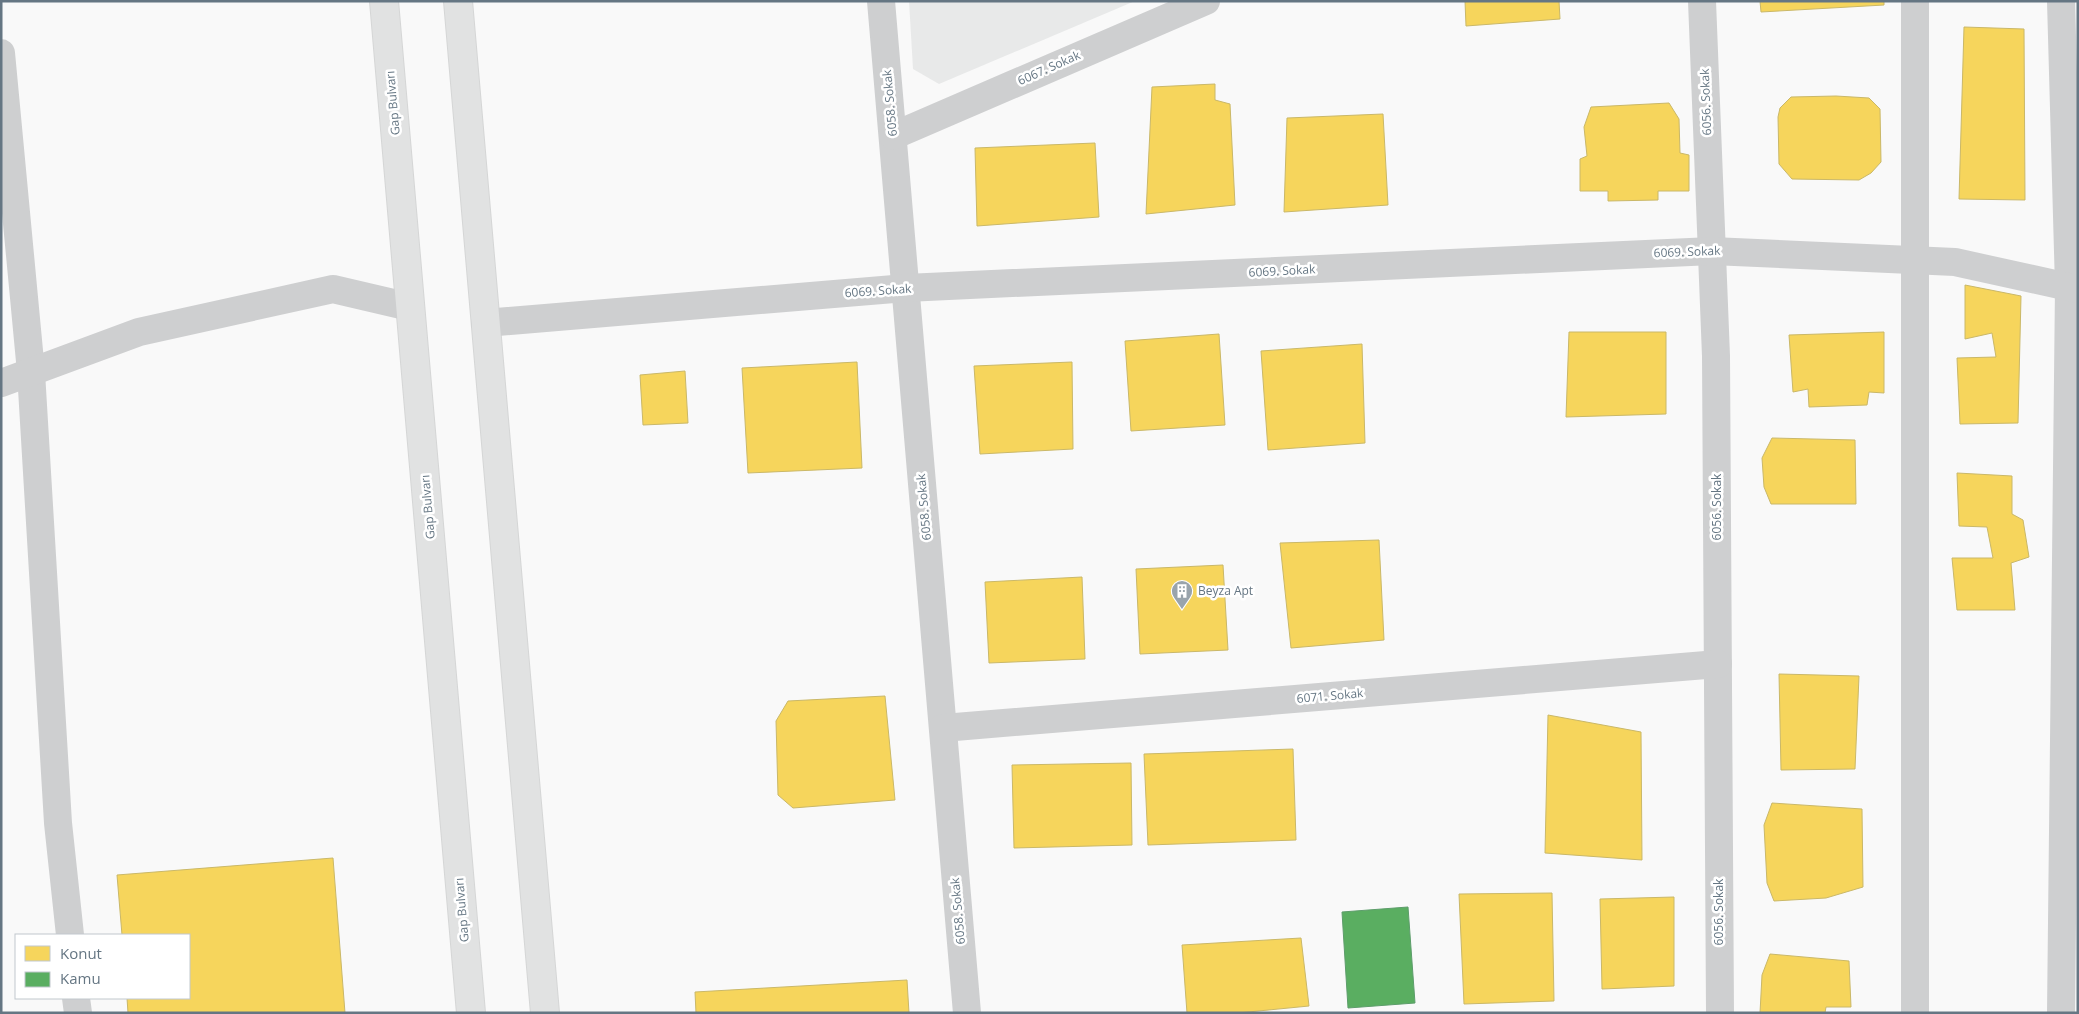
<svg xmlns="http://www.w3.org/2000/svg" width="2079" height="1014" font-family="'Open Sans',sans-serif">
<rect width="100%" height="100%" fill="#f9f9f9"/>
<path fill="#e8e9e9" d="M909 1H1135L939 84 913 69Z"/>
<g fill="#f6d55c" stroke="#cab868">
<path d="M1465 1H1559L1560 19 1466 26Z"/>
<path d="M1760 1H1884V5L1761 12Z"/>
<path d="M1964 27 2024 29 2025 200 1959 199Z"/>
<path d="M1215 84V100L1230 104 1235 205 1146 214 1152 87Z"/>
<path d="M1836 96 1869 98 1880 109 1881 162 1871 173 1859 180 1792 179 1779 164 1778 117 1780 108 1791 97Z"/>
<path d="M1669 103 1679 119 1680 153 1689 155V191H1658V200L1608 201V191H1580V159L1587 156 1584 127 1591 107Z"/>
<path d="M1383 114 1388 205 1284 212 1287 118Z"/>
<path d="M1095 143 1099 217 977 226 975 148Z"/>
<path d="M1965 285 2021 296 2018 423 1960 424 1957 358 1996 357 1992 333 1965 339Z"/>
<path d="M1569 332H1666V414L1566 417Z"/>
<path d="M1884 332V393L1869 392 1867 405 1809 407 1808 389 1793 392 1789 335Z"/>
<path d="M1219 334 1225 425 1131 431 1125 341Z"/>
<path d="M1362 344 1365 443 1268 450 1261 351Z"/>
<path d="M857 362 862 468 748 473 742 368Z"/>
<path d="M1072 362 1073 449 980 454 974 366Z"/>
<path d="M685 371 688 423 643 425 640 375Z"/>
<path d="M1772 438 1855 440 1856 504H1771L1764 487 1762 458Z"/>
<path d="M1957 473 2012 476V514L2023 520 2029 557 2011 563 2015 610H1957L1952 558H1993L1987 527 1959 526Z"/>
<path d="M1379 540 1384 640 1291 648 1280 543Z"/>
<path d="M1223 565 1228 650 1140 654 1136 569Z"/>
<path d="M1082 577 1085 659 989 663 985 582Z"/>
<path d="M1779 674 1859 676 1855 769 1781 770Z"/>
<path d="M885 696 895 800 793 808 778 795 776 721 788 701Z"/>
<path d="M1548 715 1641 732 1642 860 1545 853Z"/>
<path d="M1293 749 1296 840 1148 845 1144 754Z"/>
<path d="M1131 763 1132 845 1014 848 1012 765Z"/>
<path d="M1772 803 1862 809 1863 887 1826 898 1774 901 1767 883 1764 825Z"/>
<path d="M333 858 345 1013H128L127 998H189V935H122L117 875Z"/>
<path d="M1552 893 1554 1001 1464 1004 1459 894Z"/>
<path d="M1674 897V986L1602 989 1600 899Z"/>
<path d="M1301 938 1309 1006 1238 1013H1187L1182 945Z"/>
<path d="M1770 954 1849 961 1851 1007H1826L1825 1013H1760L1762 975Z"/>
<path d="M907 980 909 1013H696L695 992Z"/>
</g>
<path fill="#5aae61" stroke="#5d9d6b" d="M1408 907 1415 1003 1348 1008 1342 912Z"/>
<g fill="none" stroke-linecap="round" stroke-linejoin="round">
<g stroke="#d5d6d6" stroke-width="30">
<g id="highway">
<path d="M384 1 471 1013"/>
<path d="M458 1 545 1013"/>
</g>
</g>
<g stroke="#cecfd0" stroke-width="28">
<path d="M881 1 967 1013"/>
<path d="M1702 1 1716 356 1720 1013"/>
<path d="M2061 1 2069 287 2061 1013"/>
<path d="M1 53 31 372 58 823 70 935"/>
<path d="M893 136 1206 1"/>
<path d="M485 323 906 288 1712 251 1955 262 2078 289"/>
<path d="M1 383 139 332 333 289 410 307"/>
<path d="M943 728 1718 664"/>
<path d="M76 998 78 1013"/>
<path d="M1915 1013V1"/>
</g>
<use href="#highway" stroke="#e1e2e2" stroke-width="28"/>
</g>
<defs>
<g id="building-pin" transform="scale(1.125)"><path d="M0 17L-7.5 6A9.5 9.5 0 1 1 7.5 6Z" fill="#99a4ac" stroke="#fff"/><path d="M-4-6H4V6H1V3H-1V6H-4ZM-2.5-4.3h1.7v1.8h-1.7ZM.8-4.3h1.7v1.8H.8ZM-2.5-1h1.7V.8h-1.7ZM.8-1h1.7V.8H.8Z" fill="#fff"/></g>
</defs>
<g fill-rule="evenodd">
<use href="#building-pin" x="1182" y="591"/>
</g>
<g text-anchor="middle" stroke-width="5" stroke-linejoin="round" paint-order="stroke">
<g font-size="12" fill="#657683" stroke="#fff">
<text transform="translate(1049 68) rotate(-24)" y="4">6067. Sokak</text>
<text transform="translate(1706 102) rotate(-92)" y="4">6056. Sokak</text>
<text transform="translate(393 103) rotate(-95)" y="4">Gap Bulvarı</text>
<text transform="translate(890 103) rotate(-95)" y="4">6058. Sokak</text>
<text transform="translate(1687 252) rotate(-2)" y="4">6069. Sokak</text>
<text transform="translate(1282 271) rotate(-3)" y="4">6069. Sokak</text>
<text transform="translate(878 291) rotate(-4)" y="4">6069. Sokak</text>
<text transform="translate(428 507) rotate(-95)" y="4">Gap Bulvarı</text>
<text transform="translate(924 507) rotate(-95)" y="4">6058. Sokak</text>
<text transform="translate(1717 507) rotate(-90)" y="4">6056. Sokak</text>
<text transform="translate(1330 696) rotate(-5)" y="4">6071. Sokak</text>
<text transform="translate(462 910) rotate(-95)" y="4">Gap Bulvarı</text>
<text transform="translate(958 911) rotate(-95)" y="4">6058. Sokak</text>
<text transform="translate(1719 912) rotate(-90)" y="4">6056. Sokak</text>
</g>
<g font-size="12" fill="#657683" stroke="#fff" text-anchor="start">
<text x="1198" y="595">Beyza Apt</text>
</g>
</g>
<rect width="2079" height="1014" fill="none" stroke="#657683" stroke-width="5"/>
<rect x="15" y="934" width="175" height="65" fill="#ffffff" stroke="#c1c8cd"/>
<rect x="25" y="946" width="25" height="15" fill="#f6d55c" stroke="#c1c8cd"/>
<text x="60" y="959" font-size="15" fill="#657683">Konut</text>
<rect x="25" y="972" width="25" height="15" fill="#5aae61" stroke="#c1c8cd"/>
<text x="60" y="984" font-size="15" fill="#657683">Kamu</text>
</svg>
